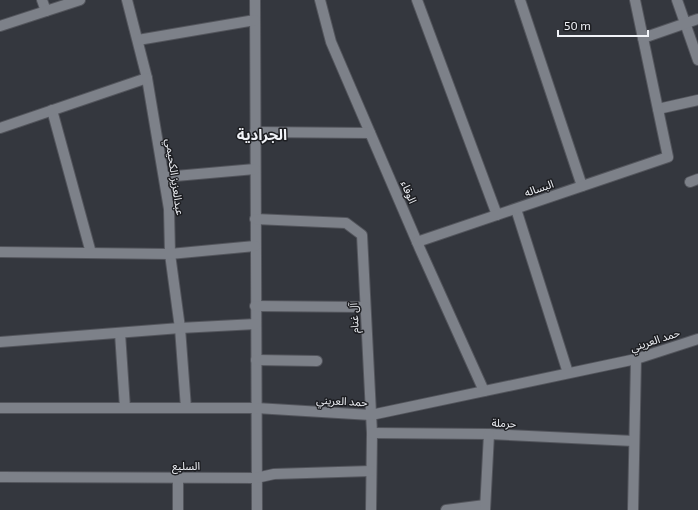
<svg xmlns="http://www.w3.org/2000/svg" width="698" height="510" font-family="'Exo 2','Noto Sans Arabic',sans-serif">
<rect width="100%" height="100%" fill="#34373e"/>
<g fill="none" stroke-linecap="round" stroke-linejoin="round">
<g stroke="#53555c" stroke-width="12">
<g id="minor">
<path d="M42 0 46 11"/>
<path d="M127 0 147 78 169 209 170 254 180 328 186 408"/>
<path d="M255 0 257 510"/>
<path d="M320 0 331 42 420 249 484 391"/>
<path d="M417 0 497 215"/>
<path d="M520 0 582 186"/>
<path d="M677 0 698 60"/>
<path d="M0 26 80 0"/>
<path d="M643 38 698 19"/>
<path d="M138 40 255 20"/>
<path d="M658 109 698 100"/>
<path d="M52 110 91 253"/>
<path d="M0 128 147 78"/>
<path d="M255 132 370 133"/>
<path d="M164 177 255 169"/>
<path d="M690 182 698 179"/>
<path d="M516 209 568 373"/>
<path d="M255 219 346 223 362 235 372 433 371 510"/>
<path d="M417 242 668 157 635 0"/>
<path d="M0 252 170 254 255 246"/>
<path d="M255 306 365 307"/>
<path d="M120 333 125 408"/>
<path d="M0 342 180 328 256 324"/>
<path d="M256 360 317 361"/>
<path d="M0 408H256L371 415 636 359 698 339"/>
<path d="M372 433 489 434 634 441"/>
<path d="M0 477 256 478 274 474 371 471"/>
<path d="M178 510V478"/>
<path d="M446 510 485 505"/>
<path d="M485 510 489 434"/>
<path d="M633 510 636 359"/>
</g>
</g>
<use href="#minor" stroke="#7d8189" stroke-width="10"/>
</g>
<g text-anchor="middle" stroke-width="3" stroke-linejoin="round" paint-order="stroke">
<g font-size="11" fill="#f1f3f8" stroke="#1d1e22">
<text transform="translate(175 177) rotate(82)" y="4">عبدالعزيز الكحيمي</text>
<text transform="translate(539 188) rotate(-19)" y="4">البساله</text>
<text transform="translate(409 192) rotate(67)" y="4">الوفاء</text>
<text transform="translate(354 318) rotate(-93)" y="4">آل غنام</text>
<text transform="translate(655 340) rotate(-18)" y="4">حمد العريني</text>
<text transform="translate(342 401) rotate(3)" y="4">حمد العريني</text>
<text transform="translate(504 423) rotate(2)" y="4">حرملة</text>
<text x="186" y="470">السليع</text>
</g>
<g font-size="15" font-weight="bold" fill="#f1f3f8" stroke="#1d1e22">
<text x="262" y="140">الجرادية</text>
</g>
</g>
<path d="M558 30v6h90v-6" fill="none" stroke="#f1f3f8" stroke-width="2"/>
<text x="564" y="30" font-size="12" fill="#f1f3f8" stroke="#1d1e22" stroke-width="3" paint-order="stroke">50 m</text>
</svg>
